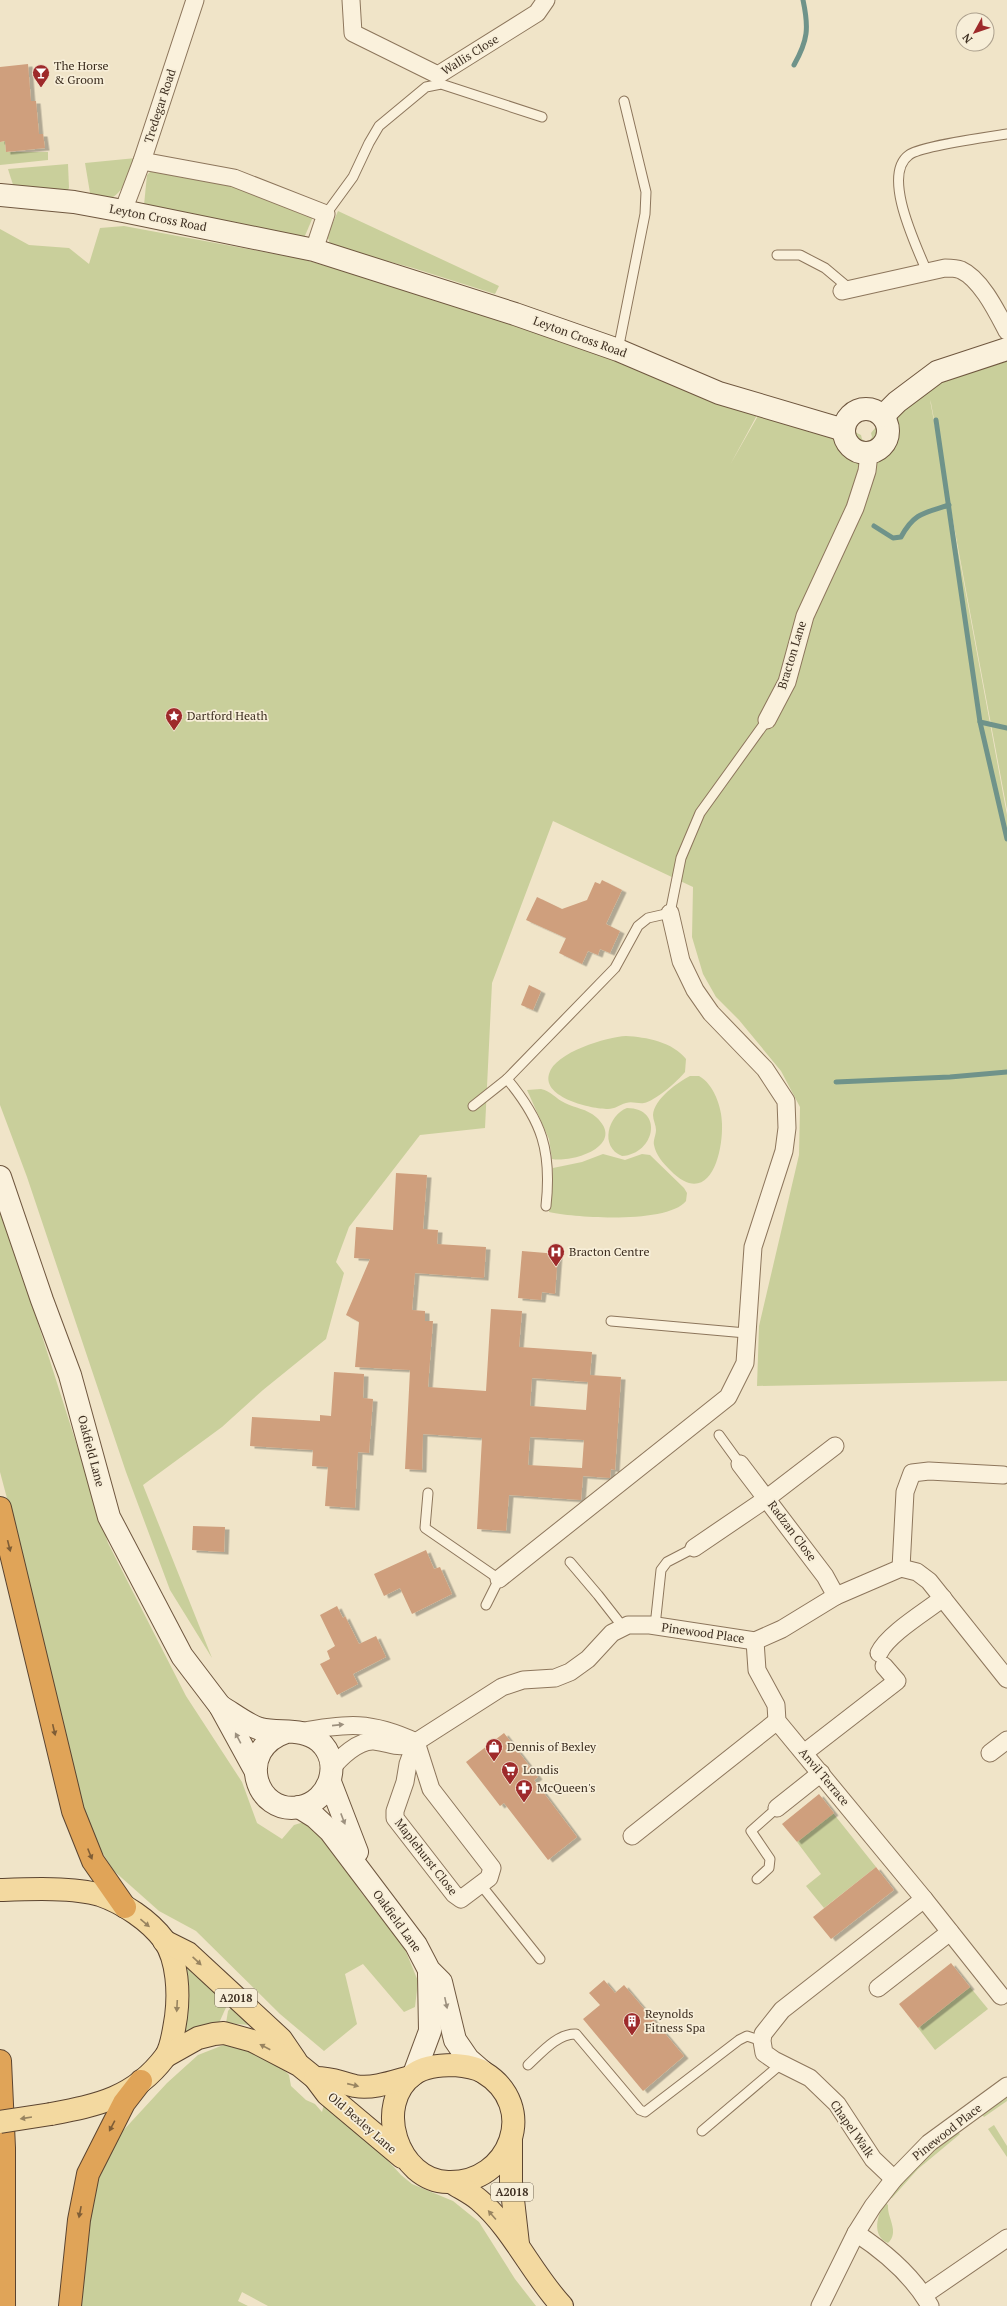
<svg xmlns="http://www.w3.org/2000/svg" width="1007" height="2306" font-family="'PT Serif',serif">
<defs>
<filter id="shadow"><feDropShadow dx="4.5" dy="2.5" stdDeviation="0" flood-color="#0004"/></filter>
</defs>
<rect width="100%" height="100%" fill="#f0e4c8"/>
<g fill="#c9cf9b">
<path d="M5 141 6 152H48V160L0 165V142Z"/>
<path d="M136 158C128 177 117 214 90 193L85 163Z"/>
<path d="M68 164 69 188 66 193 14 188 8 169Z"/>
<path d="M157 170 252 191 313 217 304 238 144 205 147 175 150 172Z"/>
<path d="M338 211 499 286 495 294 413 268 331 246 327 236Z"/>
<path d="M124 226 302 259 512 320 762 406 730 465 763 407 846 428 861 435 862 439 866 442 870 440 872 437 871 433 897 402 1007 349V810L931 403 930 400 1007 815V1381L757 1386 759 1326 799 1155 800 1107 781 1071 739 1020 716 997 703 974 692 937 693 887 553 821 492 983 485 1128 420 1135 349 1227 336 1262 344 1273 326 1339 263 1390 222 1427 143 1485 212 1658 170 1590 126 1472 27 1177 0 1105V229L29 245 69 248 89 264 100 228Z"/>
<path d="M626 1036C646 1037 673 1042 686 1059L685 1072C678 1081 655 1101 644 1103 638 1104 632 1101 626 1103 619 1105 615 1109 608 1109 592 1109 542 1098 549 1074 555 1052 607 1037 626 1036Z"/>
<path d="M690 1076H699C714 1084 722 1108 722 1124 723 1156 708 1209 670 1170 663 1163 656 1155 654 1145 653 1140 656 1135 656 1130 656 1125 653 1120 653 1115 654 1099 678 1082 690 1076Z"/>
<path d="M541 1089C551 1091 556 1099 565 1103 575 1108 587 1109 596 1117 627 1145 574 1163 552 1159L549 1139 527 1090Z"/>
<path d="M627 1108C664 1108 655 1154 622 1156 599 1147 608 1115 627 1108Z"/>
<path d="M603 1154 625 1160 642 1154 650 1155 684 1188 687 1193 686 1201C668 1224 575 1218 549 1212L553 1168 582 1162Z"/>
<path d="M0 1204 108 1543 186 1696 242 1782 257 1823 282 1839 294 1825 304 1822 326 1836 360 1891 404 1947 418 1981 415 2007 404 2012 363 1964 345 1974 357 2024 324 2051 280 2014 196 1931 159 1911 114 1871 93 1838 77 1802 25 1566 0 1472Z"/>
<path d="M833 1813 876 1867 824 1908 806 1886 821 1874 797 1842Z"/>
<path d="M183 1962 228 2003 219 2023 183 2036Z"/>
<path d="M970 1987 988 2009 935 2050 918 2028Z"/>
<path d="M232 2006 249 2023V2025L226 2023 228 2011Z"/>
<path d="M226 2044C249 2047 273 2058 289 2075L291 2086 306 2100 315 2104 322 2112 324 2104 373 2144 401 2175 412 2184 453 2201 479 2222 515 2279 536 2306H268L242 2292 238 2301 248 2306H82L91 2178 119 2135 167 2083 198 2055Z"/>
<path d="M1007 2096V2101L984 2117 981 2114Z"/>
<path d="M994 2125 1007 2146V2157L988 2129Z"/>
<path d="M958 2132 960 2134 918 2169 892 2198H889L919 2163Z"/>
<path d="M886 2203 888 2205C887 2218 900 2232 888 2243 871 2236 877 2213 886 2203Z"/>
</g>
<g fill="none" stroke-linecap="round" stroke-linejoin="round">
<g stroke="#6f938a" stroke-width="5">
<path d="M794 65C808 40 809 28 803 0"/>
<path d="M936 420 980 722 1007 728"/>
<path d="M874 526 893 538 901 537C914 513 924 513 949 505"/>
<path d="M980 722 1007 839"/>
<path d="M836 1082 950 1077 1007 1072"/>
</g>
</g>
<g fill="#cf9f7d" fill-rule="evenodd" filter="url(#shadow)">
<path d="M28 64 31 101H36L39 134H43L45 148 6 152 5 141 0 142V67Z"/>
<path d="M602 880 622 890 606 924 620 931 610 953 600 949 598 955 588 951 582 964 559 953 566 938 526 920 537 897 562 909 587 900 595 882 600 884Z"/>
<path d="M529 985 541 991 533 1010 521 1005Z"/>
<path d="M396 1173 427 1175 423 1229 438 1230 437 1244 486 1247 484 1278 415 1273 412 1310 425 1311V1321H433L428 1387 486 1391 491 1309 522 1311 519 1347 592 1352 590 1375 621 1377 615 1470 611 1469 610 1478 583 1476 581 1500 509 1495 506 1531 477 1529 482 1438 423 1434 422 1470 405 1469 410 1370 355 1367 359 1322 346 1315 370 1259 354 1258 356 1227 393 1230ZM532 1378 588 1382 586 1410 530 1406ZM530 1437 584 1440 582 1468 528 1465Z"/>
<path d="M522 1251 558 1254 555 1294 542 1292 541 1300 518 1298Z"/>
<path d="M334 1372 364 1374 363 1398 373 1399 369 1453 358 1452 355 1508 325 1506 328 1467 312 1466 313 1450 250 1446 252 1417 320 1421V1415L331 1416Z"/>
<path d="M193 1526 225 1527 224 1552 192 1550Z"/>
<path d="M426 1550 434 1569 440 1567 452 1594 412 1614 400 1588 384 1596 374 1574Z"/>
<path d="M337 1606 343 1618 345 1616 359 1644 376 1636 386 1657 353 1674 358 1684 337 1695 320 1664 330 1659 327 1651 335 1646 320 1615Z"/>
<path d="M504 1733 538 1777 534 1780 577 1837 548 1860 504 1803 500 1806 466 1762Z"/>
<path d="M819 1794 834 1813 797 1842 782 1824Z"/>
<path d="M876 1867 894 1890 831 1939 813 1917Z"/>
<path d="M951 1963 970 1987 918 2028 899 2004Z"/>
<path d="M604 1980 615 1993 624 1985 684 2056 643 2091 583 2019 600 2005 589 1993Z"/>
</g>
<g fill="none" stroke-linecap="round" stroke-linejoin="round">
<g stroke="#8d765c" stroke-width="11">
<g id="lane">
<path d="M326 214 353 177 369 143 379 126 426 87 441 84 542 117"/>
<path d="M777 255H800L825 268 850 289"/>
<path d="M927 272C917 247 881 175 909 155 921 146 988 137 1007 134"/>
<path d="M618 350 645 214 646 192 624 101"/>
<path d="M507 1079C542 1121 552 1151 546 1206"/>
<path d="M473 1106 507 1079 615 968 638 926 648 918 670 913 681 858 700 813 767 720"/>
<path d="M611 1321 746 1333"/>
<path d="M719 1435 740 1464"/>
<path d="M428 1493 425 1528 499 1579 486 1605"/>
<path d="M570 1562 598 1595 623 1627"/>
<path d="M655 1626 661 1570 667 1562 694 1548"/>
<path d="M757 1879 769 1868 770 1859 751 1831 777 1808"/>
<path d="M481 1885 540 1959"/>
<path d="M528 2065C541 2053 558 2033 576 2034L640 2110 645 2112 739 2040 747 2036 762 2041"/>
<path d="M702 2131 781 2064"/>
</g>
</g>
<g stroke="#8d765c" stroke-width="19">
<g id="street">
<path d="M351 0 353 33 438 75 537 13 546 0"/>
<path d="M142 161 234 178 326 214 314 250"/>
<path d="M123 211 142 161 195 0"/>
<path d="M842 291 945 268C950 268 956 268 961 270 981 279 997 312 1007 331"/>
<path d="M767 720 787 682 805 616 855 508 867 471 869 454"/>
<path d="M740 1464 825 1576 836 1596"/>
<path d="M694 1548 766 1499 835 1446"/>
<path d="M901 1568 905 1492 912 1473 929 1471 1003 1475"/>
<path d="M499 1579 728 1397 745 1363 753 1247 784 1151 787 1128 786 1101 765 1069 711 1013 695 990 681 961 670 913"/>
<path d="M755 1641 757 1670 776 1705 777 1721 924 1899 782 2010 763 2034 762 2041 764 2053 774 2060 810 2078 837 2104 873 2159 894 2179"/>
<path d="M879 1653C888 1634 925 1612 943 1598"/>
<path d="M300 1732C347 1723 371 1721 416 1742"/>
<path d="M416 1742 431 1789 492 1868 489 1878 461 1899 454 1894 395 1818V1811L405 1782 408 1764Z"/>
<path d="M804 1753 897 1681 884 1666"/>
<path d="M990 1753 1007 1740"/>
<path d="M331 1769C340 1758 358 1740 374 1741 393 1743 396 1750 416 1742L502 1687 523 1680 555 1678 570 1672 588 1659 612 1633 628 1625H650L755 1641 782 1629 836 1596 901 1568 917 1572 929 1581 1007 1679"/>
<path d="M777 1808 821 1773"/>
<path d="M632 1836 777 1721"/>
<path d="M924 1899 1001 1996"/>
<path d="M878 1988 950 1932"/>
<path d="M856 2233C885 2252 913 2276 930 2306"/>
<path d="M924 2295 1007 2238"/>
<path d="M820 2306 856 2233 873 2206 894 2179 929 2143 1007 2086"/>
</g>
</g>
<g stroke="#6f573f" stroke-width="24">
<g id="secondary">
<path d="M0 195 74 202 123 211 314 250 515 314 618 350 719 393 844 430"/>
<circle cx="866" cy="431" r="22"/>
<path d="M883 416 897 402 937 372 1007 349"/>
<path d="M0 1177 42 1300 70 1375 109 1517 182 1656 220 1706 255 1770"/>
<path d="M220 1706C232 1713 247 1725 260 1729 280 1734 302 1727 319 1741 343 1762 330 1801 300 1807 255 1816 235 1749 286 1732"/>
<path d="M330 1782 357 1852"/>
<path d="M299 1807 315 1817 330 1831 416 1945 429 1970 441 1982 455 2040 468 2059 483 2072"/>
<path d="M414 2074 430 2031 429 1974"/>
</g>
</g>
<g stroke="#5b4430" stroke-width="24">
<g id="primary">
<path d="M0 1890C28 1889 74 1887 100 1895 123 1903 149 1920 164 1940 178 1960 179 1994 176 2017 174 2028 172 2048 165 2057 134 2098 98 2105 51 2114"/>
<path d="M164 1941 188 1953 281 2039 296 2061"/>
<path d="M166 2056 198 2038 214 2034 224 2033 253 2041 299 2065 315 2078 327 2094 402 2157"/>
<path d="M454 2065C464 2066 475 2067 483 2072 540 2106 510 2184 448 2182 398 2181 372 2104 414 2074 425 2066 441 2065 454 2065Z"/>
<path d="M315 2078C334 2078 337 2082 355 2086 373 2089 392 2082 410 2077"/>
<path d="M511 2140V2182L518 2244"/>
<path d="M451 2182C460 2188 471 2193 479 2200 513 2229 532 2274 562 2306"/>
</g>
</g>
<g stroke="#5b4430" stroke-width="24">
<g id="highway">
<path d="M0 1508 73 1811 93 1861 125 1907"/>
<path d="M0 2061 4 2148V2306"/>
<path d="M70 2306 79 2220 88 2174 124 2103 141 2081"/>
</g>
</g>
<use href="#lane" stroke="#faf1dc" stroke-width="9"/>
<use href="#street" stroke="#faf1dc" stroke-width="17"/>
<use href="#secondary" stroke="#faf1dc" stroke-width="22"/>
<use href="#primary" stroke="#f3d9a0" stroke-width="22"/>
<use href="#highway" stroke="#e0a458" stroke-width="22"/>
<g stroke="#5b4430" stroke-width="24" stroke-linecap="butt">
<path id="primary-bridge" d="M0 2122 51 2114"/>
</g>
<use href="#primary-bridge" stroke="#f3d9a0" stroke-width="22"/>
</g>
<defs><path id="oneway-solid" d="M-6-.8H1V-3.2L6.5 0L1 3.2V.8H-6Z"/></defs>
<g fill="#7e5d36">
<use href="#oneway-solid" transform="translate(9 1546) rotate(76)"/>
<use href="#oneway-solid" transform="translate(54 1730) rotate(77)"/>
<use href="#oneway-solid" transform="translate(90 1854) rotate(68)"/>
<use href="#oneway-solid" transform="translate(112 2126) rotate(118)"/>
<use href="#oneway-solid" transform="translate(80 2212) rotate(101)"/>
</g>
<g fill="#9c907e">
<use href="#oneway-solid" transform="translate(338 1725) rotate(-6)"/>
<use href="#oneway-solid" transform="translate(238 1738) rotate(-118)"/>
<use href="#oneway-solid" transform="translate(343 1819) rotate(69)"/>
<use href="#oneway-solid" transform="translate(446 2003) rotate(78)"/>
</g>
<g fill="#988460">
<use href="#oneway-solid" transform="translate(145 1923) rotate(40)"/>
<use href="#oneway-solid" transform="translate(197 1961) rotate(43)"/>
<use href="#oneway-solid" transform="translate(177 2006) rotate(93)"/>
<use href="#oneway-solid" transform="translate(265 2047) rotate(-152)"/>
<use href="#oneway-solid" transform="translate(353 2085) rotate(13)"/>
<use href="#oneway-solid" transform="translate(26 2118) rotate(171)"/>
<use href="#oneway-solid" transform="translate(492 2215) rotate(-131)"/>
</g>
<defs>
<g id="bar-pin" transform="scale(0.9)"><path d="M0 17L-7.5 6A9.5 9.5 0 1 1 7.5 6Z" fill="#9e2a2b" stroke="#f7eed8"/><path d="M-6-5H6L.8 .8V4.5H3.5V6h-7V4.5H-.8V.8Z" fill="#fff"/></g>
<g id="sight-pin" transform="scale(0.9)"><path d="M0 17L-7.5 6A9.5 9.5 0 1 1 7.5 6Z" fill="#9e2a2b" stroke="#f7eed8"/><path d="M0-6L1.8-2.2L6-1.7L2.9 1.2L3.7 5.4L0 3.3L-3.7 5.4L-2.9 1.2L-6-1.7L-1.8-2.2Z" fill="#fff"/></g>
<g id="hospital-pin" transform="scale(0.9)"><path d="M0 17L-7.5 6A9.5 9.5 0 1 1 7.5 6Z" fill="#9e2a2b" stroke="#f7eed8"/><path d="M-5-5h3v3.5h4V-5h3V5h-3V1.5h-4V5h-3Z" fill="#fff"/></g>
<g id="shop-pin" transform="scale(0.9)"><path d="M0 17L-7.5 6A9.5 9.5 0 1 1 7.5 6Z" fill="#9e2a2b" stroke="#f7eed8"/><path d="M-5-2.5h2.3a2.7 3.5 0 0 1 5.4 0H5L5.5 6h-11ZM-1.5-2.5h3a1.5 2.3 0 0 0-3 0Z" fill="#fff"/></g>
<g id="supermarket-pin" transform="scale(0.9)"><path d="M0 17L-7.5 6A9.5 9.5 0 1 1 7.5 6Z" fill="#9e2a2b" stroke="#f7eed8"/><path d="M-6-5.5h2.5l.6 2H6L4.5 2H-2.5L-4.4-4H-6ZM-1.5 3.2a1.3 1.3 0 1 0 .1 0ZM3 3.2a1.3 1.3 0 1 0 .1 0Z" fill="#fff"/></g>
<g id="pharmacy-pin" transform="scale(0.9)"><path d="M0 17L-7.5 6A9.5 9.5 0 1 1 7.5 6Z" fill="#9e2a2b" stroke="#f7eed8"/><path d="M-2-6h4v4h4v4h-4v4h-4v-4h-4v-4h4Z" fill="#fff"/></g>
<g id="building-pin" transform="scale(0.9)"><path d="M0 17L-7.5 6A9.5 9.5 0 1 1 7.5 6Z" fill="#9e2a2b" stroke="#f7eed8"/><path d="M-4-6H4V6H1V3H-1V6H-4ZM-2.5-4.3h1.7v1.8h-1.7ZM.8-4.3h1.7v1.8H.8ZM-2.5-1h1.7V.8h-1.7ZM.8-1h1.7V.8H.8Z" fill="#fff"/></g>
</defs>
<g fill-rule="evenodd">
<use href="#bar-pin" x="41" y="73"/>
<use href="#sight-pin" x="174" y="716"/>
<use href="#hospital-pin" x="556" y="1252"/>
<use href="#shop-pin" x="494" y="1747"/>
<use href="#supermarket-pin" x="510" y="1770"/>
<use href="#pharmacy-pin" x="524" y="1788"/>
<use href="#building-pin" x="632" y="2021"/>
</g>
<g text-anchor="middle" stroke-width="3.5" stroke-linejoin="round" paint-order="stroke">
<g fill="#f7eed8" stroke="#756857" stroke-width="1">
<rect x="215" y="1989" width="42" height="18" rx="3"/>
<rect x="491" y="2183" width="42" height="18" rx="3"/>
</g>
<g font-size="11" font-weight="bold" fill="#3d2e20">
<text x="236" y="2002">A2018</text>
<text x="512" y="2196">A2018</text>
</g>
<g font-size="12" fill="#3d2e20" stroke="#f7eed8">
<text transform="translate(470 55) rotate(-32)" y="4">Wallis Close</text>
<text transform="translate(160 106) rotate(-72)" y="4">Tredegar Road</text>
<text transform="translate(158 218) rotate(11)" y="4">Leyton Cross Road</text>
<text transform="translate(580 337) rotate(20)" y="4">Leyton Cross Road</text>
<text transform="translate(792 655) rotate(-73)" y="4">Bracton Lane</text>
<text transform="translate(91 1451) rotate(75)" y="4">Oakfield Lane</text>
<text transform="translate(792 1531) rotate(53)" y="4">Radzan Close</text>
<text transform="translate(703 1633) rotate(8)" y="4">Pinewood Place</text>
<text transform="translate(824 1777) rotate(50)" y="4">Anvil Terrace</text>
<text transform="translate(426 1857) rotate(52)" y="4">Maplehurst Close</text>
<text transform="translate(397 1921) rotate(54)" y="4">Oakfield Lane</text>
<text transform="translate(362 2123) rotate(41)" y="4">Old Bexley Lane</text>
<text transform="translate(852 2129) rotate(55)" y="4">Chapel Walk</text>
<text transform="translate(947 2132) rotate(-38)" y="4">Pinewood Place</text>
</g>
<g font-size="12" fill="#3d2e20" stroke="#f7eed8" text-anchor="start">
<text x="54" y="70">The Horse<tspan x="54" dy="14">&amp; Groom</tspan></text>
<text x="187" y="720">Dartford Heath</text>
<text x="569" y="1256">Bracton Centre</text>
<text x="507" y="1751">Dennis of Bexley</text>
<text x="523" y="1774">Londis</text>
<text x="537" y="1792">McQueen's</text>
<text x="645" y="2018">Reynolds<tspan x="645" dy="14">Fitness Spa</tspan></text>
</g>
</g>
<g transform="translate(975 32) rotate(230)"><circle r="19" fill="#f7eed8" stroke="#ada18e"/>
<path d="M0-3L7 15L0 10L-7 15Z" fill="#9e2a2b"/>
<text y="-6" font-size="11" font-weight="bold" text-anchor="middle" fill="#3d2e20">N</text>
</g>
</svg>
